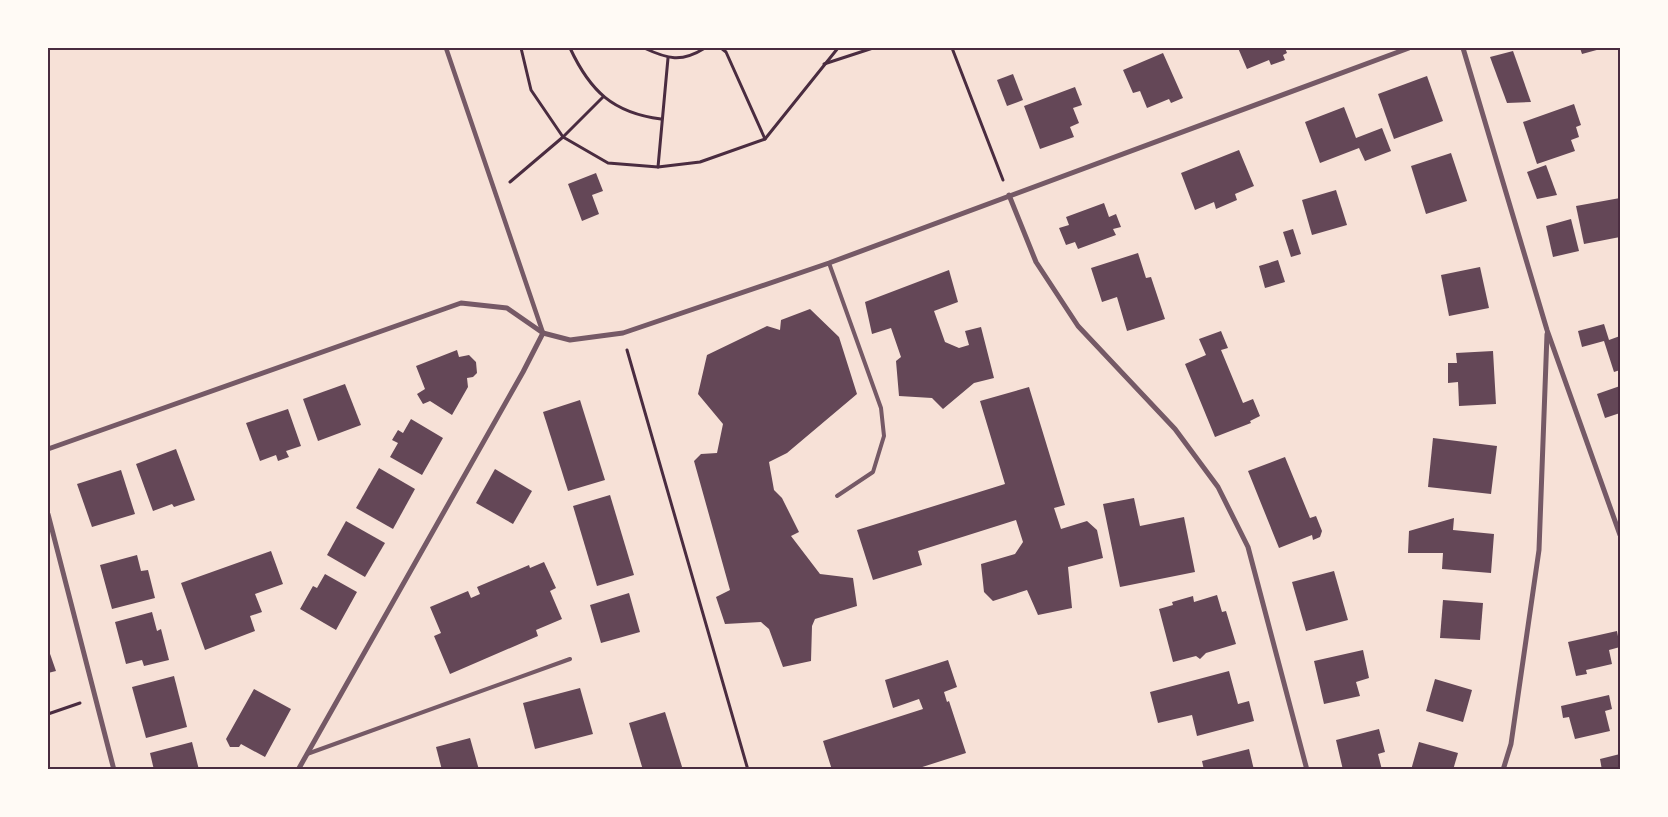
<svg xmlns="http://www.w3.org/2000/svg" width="1668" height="817" font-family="'Roboto Condensed',sans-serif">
<rect width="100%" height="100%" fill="#f7e1d7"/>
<g fill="#644757">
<path d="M1238 48H1285L1287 53 1283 55 1285 60 1271 65 1269 60 1247 69Z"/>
<path d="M1580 48H1604L1582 54Z"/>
<path d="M1513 51 1531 102 1507 103 1490 57Z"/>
<path d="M1163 53 1183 98 1171 103 1169 99 1147 108 1140 91 1133 93 1123 70Z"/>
<path d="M1013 74 1023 100 1007 106 997 80Z"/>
<path d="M1427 76 1443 121 1394 139 1378 94Z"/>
<path d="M1075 87 1082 105 1073 108 1079 123 1070 127 1074 137 1040 149 1024 106Z"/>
<path d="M1574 104 1581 125 1576 127 1579 137 1571 140 1575 151 1537 164 1523 122Z"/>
<path d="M1344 107 1356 138 1382 128 1391 151 1365 161 1359 148 1320 163 1305 122Z"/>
<path d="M1239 150 1254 186 1235 194 1237 200 1216 209 1214 202 1195 210 1181 173Z"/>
<path d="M1451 153 1467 201 1426 214 1411 166Z"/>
<path d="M1546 165 1557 195 1537 199 1527 172Z"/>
<path d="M596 173 603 191 592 195 599 214 582 221 568 184Z"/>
<path d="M1336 190 1347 225 1312 235 1302 200Z"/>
<path d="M1620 198V237L1584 244 1576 206Z"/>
<path d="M1104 203 1109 217 1116 214 1121 227 1113 229 1116 235 1078 249 1075 242 1066 245 1059 228 1069 225 1066 217Z"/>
<path d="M1571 219 1579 251 1553 257 1546 226Z"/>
<path d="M1293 229 1301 254 1291 257 1283 232Z"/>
<path d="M1138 253 1146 278 1151 277 1165 319 1127 331 1117 297 1102 302 1091 268Z"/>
<path d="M1278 260 1285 282 1265 288 1259 266Z"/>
<path d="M1480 267 1489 308 1449 316 1441 275Z"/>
<path d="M949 270 958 302 934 311 945 342 959 348 969 345 965 331 981 327 994 378 974 383 943 409 932 398 899 396 896 361 901 357 891 328 872 334 865 302Z"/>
<path d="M810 309 839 337 857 394 787 453 769 462 774 490 782 498 799 532 791 536 820 574 853 578 857 606 815 619 812 626 811 661 783 667 769 629 761 622 725 624 716 597 730 590 694 461 701 454 717 453 723 424 698 394 707 355 767 326 780 330 781 320Z"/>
<path d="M1604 324 1609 340 1620 336V370L1614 372 1604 341 1582 347 1578 331Z"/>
<path d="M1221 331 1228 348 1221 350 1243 403 1253 399 1260 416 1250 421 1251 423 1215 437 1185 364 1206 355 1199 339Z"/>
<path d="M457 350 459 357 469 355 476 362 477 373 473 377 467 378 468 387 452 415 430 401 423 404 417 394 425 389 416 366Z"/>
<path d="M1493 351 1496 404 1459 406 1458 382 1448 383V363H1457L1456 353Z"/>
<path d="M345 384 361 425 318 441 303 399Z"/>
<path d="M1620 386V413L1605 418 1597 394Z"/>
<path d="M1029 387 1065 505 1054 508 1061 529 1087 521 1097 530 1103 558 1068 567 1072 608 1038 615 1027 590 993 601 984 592 981 564 1015 554 1023 542 1016 520 918 551 922 565 873 580 857 530 1005 484 980 401Z"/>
<path d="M580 400 605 480 568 491 543 412Z"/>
<path d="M288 409 301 446 286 451 289 457 278 461 276 455 260 461 246 423Z"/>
<path d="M411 419 443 438 422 475 390 457 398 443 392 440 398 430 403 433Z"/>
<path d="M1433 438 1497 446 1491 494 1428 487Z"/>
<path d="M176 449 195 500 174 507 172 504 153 511 136 464Z"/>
<path d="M1285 457 1310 518 1316 516 1322 531 1320 537 1313 540 1312 535 1279 548 1248 471Z"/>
<path d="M379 468 415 489 393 529 356 508Z"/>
<path d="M495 469 532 491 513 524 476 503Z"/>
<path d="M121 470 135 514 92 527 77 484Z"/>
<path d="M610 495 634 575 597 586 573 506Z"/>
<path d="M1134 498 1140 526 1184 517 1195 572 1120 587 1103 504Z"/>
<path d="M1454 518 1453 530 1494 534 1491 573 1442 569 1443 553H1408L1409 531Z"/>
<path d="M346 521 385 543 365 577 327 555Z"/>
<path d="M271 551 283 584 255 594 262 612 250 616 255 631 205 650 181 583Z"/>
<path d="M137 555 141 571 148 570 155 598 112 609 100 565Z"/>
<path d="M544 562 556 588 550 591 562 619 536 630 538 636 450 674 434 636 441 633 430 607 468 591 471 598 480 594 477 587 529 565 530 568Z"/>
<path d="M1334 571 1348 620 1306 631 1292 582Z"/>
<path d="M325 574 357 592 336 630 300 609 313 586 317 588Z"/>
<path d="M629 593 640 632 601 643 590 605Z"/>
<path d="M1217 595 1222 612 1226 611 1236 644 1206 653 1200 659 1196 656 1173 662 1159 609 1173 605 1172 602 1193 596 1194 602Z"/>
<path d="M1443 600 1483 603 1480 640 1440 638Z"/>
<path d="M152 612 157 631 161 629 169 660 144 666 142 660 126 664 115 622Z"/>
<path d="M1617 631 1620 647 1609 650 1612 664 1586 670 1587 674 1576 676 1568 642Z"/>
<path d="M48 648 56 671 48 673Z"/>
<path d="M1363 650 1369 678 1356 682 1360 696 1324 704 1314 661Z"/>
<path d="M948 660 957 687 944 692 947 702 949 701 966 753 913 770H832L823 741 923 709 919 699 893 708 885 680Z"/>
<path d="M1229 671 1238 704 1249 701 1254 721 1197 736 1192 715 1158 723 1150 692Z"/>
<path d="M174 676 187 727 146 738 132 687Z"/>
<path d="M1435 679 1472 690 1463 722 1426 711Z"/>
<path d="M580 688 593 734 535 749 523 703Z"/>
<path d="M254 689 291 709 265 757 241 744 239 747H230L226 739Z"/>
<path d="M1609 695 1612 709 1605 711 1610 731 1575 739 1569 717 1563 718 1561 706Z"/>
<path d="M665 712 683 770H643L629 723Z"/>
<path d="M1379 729 1385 752 1378 754 1382 770H1343L1336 740Z"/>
<path d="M470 738 479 770H442L436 747Z"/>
<path d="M192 742 199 770H154L150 753Z"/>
<path d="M1419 742 1458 753 1453 770H1411Z"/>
<path d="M1249 749 1254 770H1204L1202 761Z"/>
<path d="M1620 754V770H1602L1600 759Z"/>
</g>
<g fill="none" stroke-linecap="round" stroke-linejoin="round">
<g stroke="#4a2c40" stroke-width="3">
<path d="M521 48 531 90 563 137 608 163 658 167 700 162 765 139 838 48"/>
<path d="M570 48C590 91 613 113 661 119"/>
<path d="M644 48C668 59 681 63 705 48"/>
<path d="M721 48 726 52 765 139"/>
<path d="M952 48 1003 180"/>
<path d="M824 64 873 48"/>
<path d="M658 167 668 58"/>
<path d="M510 182 563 137 603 97"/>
<path d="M627 350 748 770"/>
<path d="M48 714 80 703"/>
</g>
<g stroke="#755966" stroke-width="4">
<path d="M829 263 881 408 884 436 873 472 837 496"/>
<path d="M307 754 570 659"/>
</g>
<path stroke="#755966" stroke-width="4.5" d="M446 48 543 333"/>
<g stroke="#755966" stroke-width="5">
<path d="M1463 48 1547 330 1620 535"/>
<path d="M1009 195 1036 262 1078 326 1175 429 1218 487 1248 547 1307 770"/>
<path d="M48 449 461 303 507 308 543 333 570 340 623 333 829 263 1409 48"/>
<path d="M48 514 114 770"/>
<path d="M298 770 523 372 543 333"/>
<path d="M1503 770 1511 744 1539 550 1547 334"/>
</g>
</g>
<rect width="1668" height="817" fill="none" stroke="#fffaf5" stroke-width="98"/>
<rect x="49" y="49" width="1570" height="719" fill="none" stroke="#4a2c40" stroke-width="2"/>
</svg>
